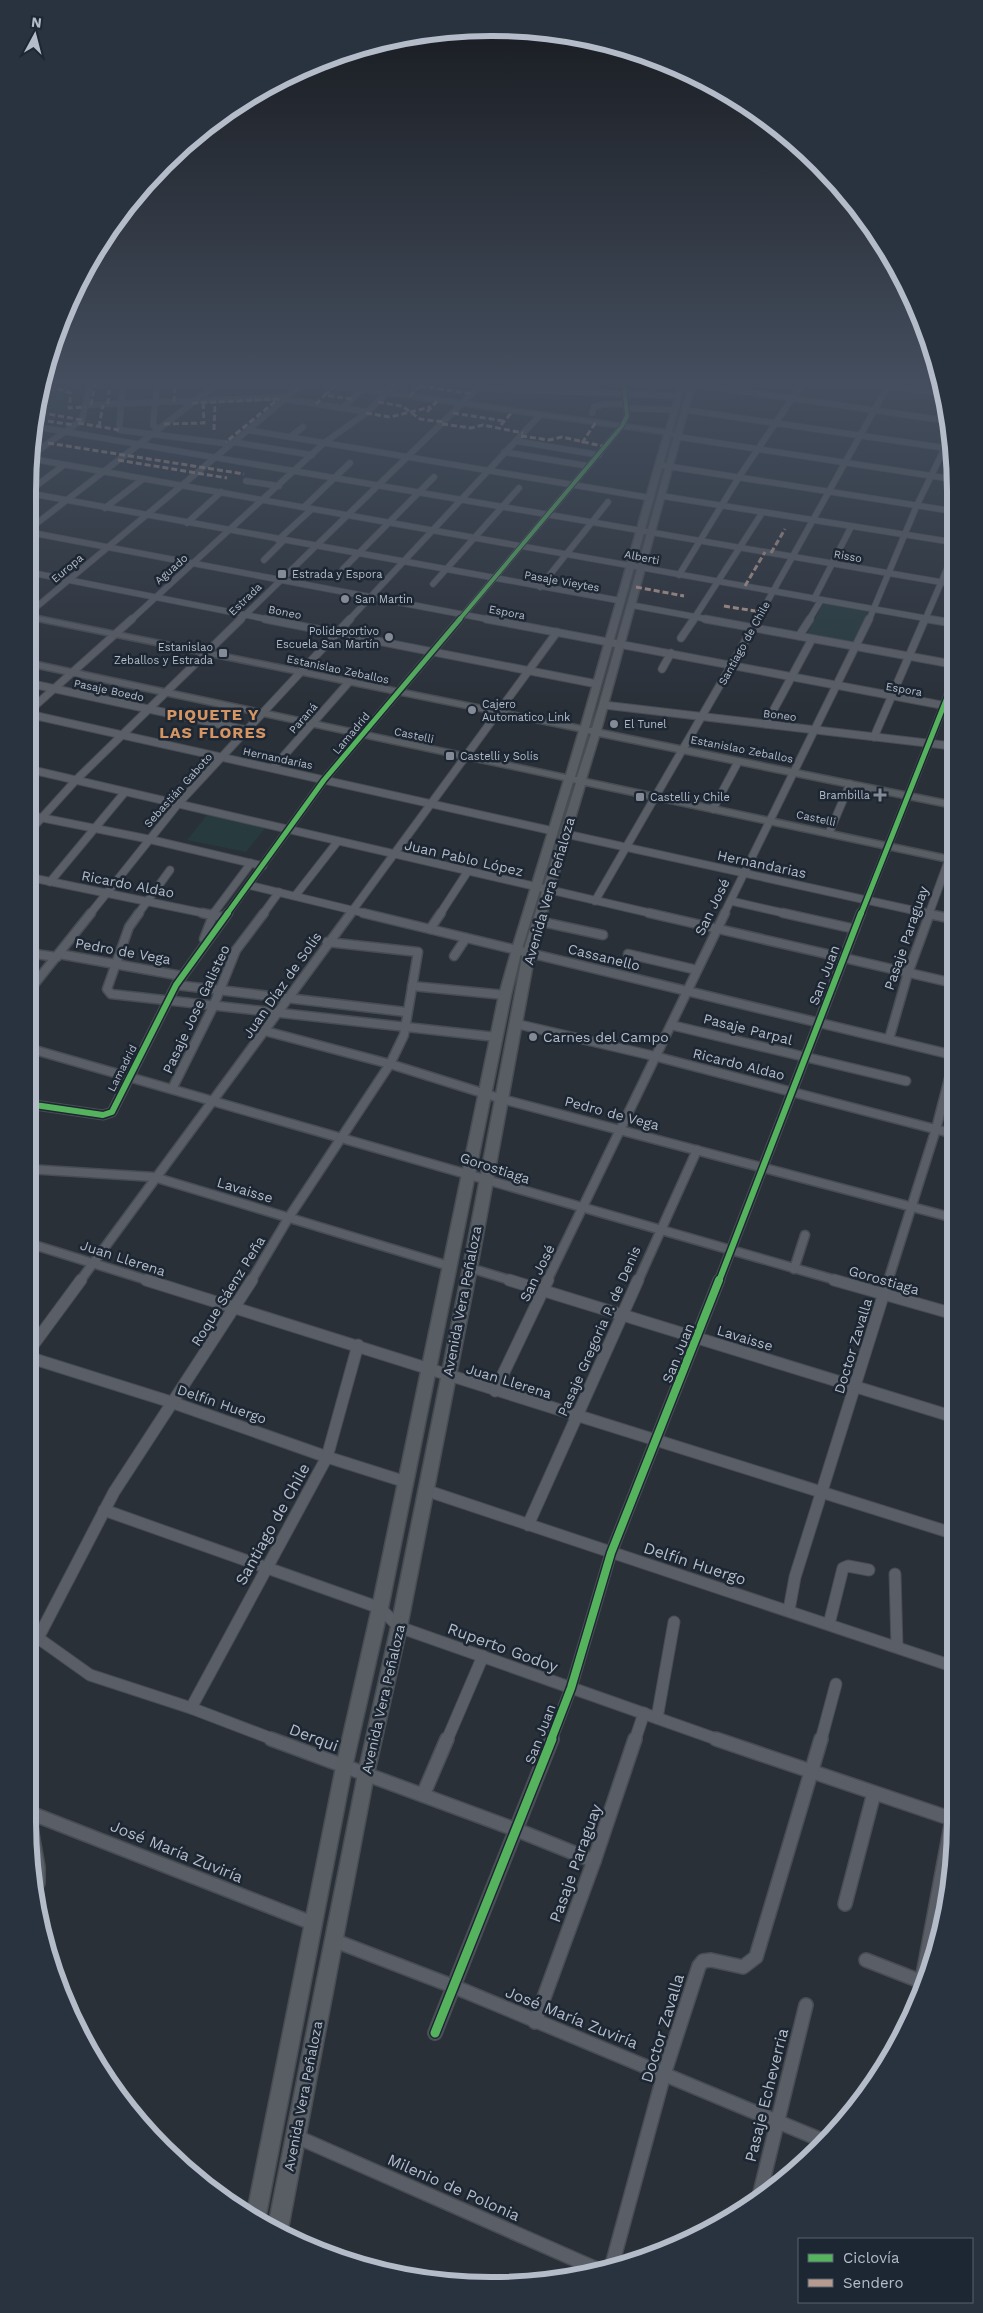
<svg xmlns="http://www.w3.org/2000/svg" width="983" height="2313" font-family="'Work Sans',sans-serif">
<rect width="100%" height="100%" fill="#2a3038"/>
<g fill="#273a3e">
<path d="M306 384 359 390 342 407 287 399Z"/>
<path d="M51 389 68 394 65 409 47 410Z"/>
<path d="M824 602 870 610 852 644 806 636Z"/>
<path d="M208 814 267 826 246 852 187 840Z"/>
</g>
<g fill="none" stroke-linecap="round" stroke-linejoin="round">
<g stroke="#484c53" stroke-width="7">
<g id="street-far4">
<path d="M123 384 119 430 230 444"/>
<path d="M157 384 153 425 158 429"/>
<path d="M692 384 949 421"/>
<path d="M876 384 941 393"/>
<path d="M478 388 679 396"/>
<path d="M284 399 368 412"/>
<path d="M86 405 287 397"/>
<path d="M343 408 362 389"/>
<path d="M626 408 674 410"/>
<path d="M686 410 952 449"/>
<path d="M592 413 594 407 605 404H625"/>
<path d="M38 427 952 584"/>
<path d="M248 430 651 498"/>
<path d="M290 437 303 427"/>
<path d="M679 437 952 479"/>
<path d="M516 441 599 455"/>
<path d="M233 442 312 455"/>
<path d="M504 452 588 466"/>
<path d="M34 453 82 420 90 384"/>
<path d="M33 459 935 620"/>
<path d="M660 465 952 511"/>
<path d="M246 481 279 486"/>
<path d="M28 492 64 465"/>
<path d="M28 493 622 601"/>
<path d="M662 496 952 542"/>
<path d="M304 507 350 463"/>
<path d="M105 508 143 479"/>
<path d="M187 523 221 492"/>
<path d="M28 530 217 384"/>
<path d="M28 532 492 620"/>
<path d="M278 540 312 509"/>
<path d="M264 560 283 541"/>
<path d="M343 569 434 477"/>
<path d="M28 572 271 620"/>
<path d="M679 575 739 477 802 384"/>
<path d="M433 584 519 488"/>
<path d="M540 587 608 502"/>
<path d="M814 599 851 527"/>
<path d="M631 605 712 620"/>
<path d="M28 614 303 384"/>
<path d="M131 620 324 443 366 413 396 384"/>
<path d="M240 620 482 384"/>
<path d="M349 620 540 415"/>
<path d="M459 620 622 426 627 416 624 384"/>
<path d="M693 620 762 513"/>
<path d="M757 620 889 384"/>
<path d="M809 620 821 600"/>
<path d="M869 620 917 505 951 435"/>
<path d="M925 620 952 557"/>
</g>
</g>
<g stroke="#484c53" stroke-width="9">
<g id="street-far3">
<path d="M265 619 597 684"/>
<path d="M486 619 952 707"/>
<path d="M705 619 952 664"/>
<path d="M928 619 952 623"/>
<path d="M799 636 810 619"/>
<path d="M681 638 694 619"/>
<path d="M662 669 671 653"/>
<path d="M28 683 246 730"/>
<path d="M604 705 952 746"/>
<path d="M28 712 132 619"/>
<path d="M28 714 553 831"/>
<path d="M766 724 812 639"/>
<path d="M874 737 925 619"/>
<path d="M273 768 349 682"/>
<path d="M28 769 654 914"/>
<path d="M713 809 738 762"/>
<path d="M28 815 148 839 263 866"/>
<path d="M28 833 76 780 241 619"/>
<path d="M829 833 850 784"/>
<path d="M566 834 930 914"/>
<path d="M28 877 208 914"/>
<path d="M50 882 125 792"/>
<path d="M248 885 368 914"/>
<path d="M295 896 338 841"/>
<path d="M595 901 758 619"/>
<path d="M731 901 788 914"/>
<path d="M90 914 178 804 350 619"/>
<path d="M138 914 170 870"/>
<path d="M213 914 251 863"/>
<path d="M227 914 324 780 460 619"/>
<path d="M263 914 279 892"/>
<path d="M350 914 557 632"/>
<path d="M440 914 468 871"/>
<path d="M724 914 869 619"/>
<path d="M861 914 952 685"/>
<path d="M929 914 953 848"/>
</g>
</g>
<g stroke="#484c53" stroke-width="11">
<g id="street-far2">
<path d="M139 913 129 927 107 989 111 994 496 1037"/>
<path d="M202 913 223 917"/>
<path d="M363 913 953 1055"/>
<path d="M649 913 953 983"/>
<path d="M783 913 855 929"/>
<path d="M924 913 953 919"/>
<path d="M538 921 603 935"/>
<path d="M430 929 441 913"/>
<path d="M204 939 214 913"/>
<path d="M28 953 57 957"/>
<path d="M59 954 182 976"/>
<path d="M628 954 697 970"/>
<path d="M454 956 466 938"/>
<path d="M176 985 406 1012"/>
<path d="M412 986 505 995"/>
<path d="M28 992 91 913"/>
<path d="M517 1024 654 1056 954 1134"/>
<path d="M671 1025 906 1081"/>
<path d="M265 1031 390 1064 502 1099 954 1218"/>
<path d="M889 1039 908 973 930 913"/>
<path d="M28 1048 839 1281"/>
<path d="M172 1089 213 1007 236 950 264 913"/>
<path d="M28 1104 103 1115 112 1112 176 985 228 913"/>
<path d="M28 1169 154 1177 449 1266"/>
<path d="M28 1243 150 1281"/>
<path d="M470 1268 513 1281"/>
<path d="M794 1269 805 1235"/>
<path d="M80 1281 351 913"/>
<path d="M251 1281 289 1217 390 1064 404 1035 418 952 327 942"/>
<path d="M547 1281 725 913"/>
<path d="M638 1281 697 1150"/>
<path d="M719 1281 861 913"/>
<path d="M888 1281 936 1129 953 1063"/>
</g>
</g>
<g stroke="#484c53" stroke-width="13">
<g id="street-far1">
<path d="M146 1280 955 1534"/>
<path d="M509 1280 954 1417"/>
<path d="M834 1280 954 1314"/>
<path d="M28 1352 81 1280"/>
<path d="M28 1357 171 1402 327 1457 406 1482"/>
<path d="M495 1391 548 1280"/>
<path d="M425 1490 955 1667"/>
<path d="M104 1510 380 1608 399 1627 719 1740"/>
<path d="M528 1525 638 1280"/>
<path d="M895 1574 897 1647"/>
<path d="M789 1610 795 1577 888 1280"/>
<path d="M829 1624 843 1568 848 1566 869 1570"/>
<path d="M28 1636 38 1638 90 1675 191 1708 275 1740"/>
<path d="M38 1638 114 1492 252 1280"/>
<path d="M191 1708 327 1457 358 1345"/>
<path d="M657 1718 674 1622"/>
<path d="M447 1740 483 1656"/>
<path d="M551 1740 571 1688 611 1553 719 1280"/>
<path d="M635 1740 644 1713"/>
<path d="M821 1740 836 1684"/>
</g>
</g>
<g stroke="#484c53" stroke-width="16">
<g id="street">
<path d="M271 1739 517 1830 594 1861"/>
<path d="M716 1739 955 1820"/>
<path d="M423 1795 447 1739"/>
<path d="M28 1812 312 1923"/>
<path d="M28 1812 38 1867V1883"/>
<path d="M845 1904 874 1793"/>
<path d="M333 1940 455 1987 824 2141"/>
<path d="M866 1960 925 1983"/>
<path d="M919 1996 955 1804"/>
<path d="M535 2022 594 1861 635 1739"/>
<path d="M435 2033 552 1739"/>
<path d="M295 2136 599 2270"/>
<path d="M760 2193 806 2005"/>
<path d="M612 2265 664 2074 699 1966 703 1961 711 1960 743 1967 756 1957 821 1739"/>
</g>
</g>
<g stroke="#484c53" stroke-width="3">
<path id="secondary" d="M322 384H339L666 430 679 384H685L672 432 675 433 689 384H695L601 730 953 802V808L599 736 586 779 953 857V863L585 785 535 952 477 1268 407 1627 374 1774 287 2234 268 2227 358 1774 391 1627 463 1268 523 952 576 783 573 782 522 949 511 995 388 1608 352 1767 264 2225 247 2213 336 1767 372 1608 499 995 512 949 564 780 28 666V660L566 775 579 731 28 619V614L581 726 664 434 325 386ZM671 436 674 437 599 705 592 728H589ZM588 733 591 734 577 777H575Z"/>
</g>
<use href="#street-far4" stroke="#5a5e66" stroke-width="5.5"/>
<use href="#street-far3" stroke="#5a5e66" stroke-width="7"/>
<use href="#street-far2" stroke="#5a5e66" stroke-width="8"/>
<use href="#street-far1" stroke="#5a5e66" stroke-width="11"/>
<use href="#street" stroke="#5a5e66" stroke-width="13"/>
<use href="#secondary" fill="#595d64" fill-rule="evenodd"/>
<g stroke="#b69a8f" stroke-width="3" stroke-dasharray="6 3" stroke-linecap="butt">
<path d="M49 384 43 413 82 420"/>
<path d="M336 385 325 395 352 399"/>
<path d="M49 386 71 393 69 408 86 407"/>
<path d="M420 386 473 394"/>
<path d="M410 396 422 384"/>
<path d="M174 402 175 384"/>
<path d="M378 402 402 406 420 419 444 422"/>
<path d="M192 403 278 399 226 442"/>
<path d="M108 404 109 390"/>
<path d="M316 404 325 395"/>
<path d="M91 405 95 384"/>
<path d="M427 412 438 400"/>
<path d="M366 413 390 417 431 407"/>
<path d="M453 413 504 421"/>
<path d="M39 420 75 425"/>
<path d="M78 423 119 430"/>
<path d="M164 424 204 423 203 400"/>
<path d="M442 424 471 428 483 425 523 433"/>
<path d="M501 425 513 411"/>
<path d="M99 427 103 405"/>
<path d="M214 430 215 402"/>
<path d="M521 436 549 440 562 437 606 447"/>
<path d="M48 443 244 474"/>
<path d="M582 443 596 422"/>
<path d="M118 460 227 478"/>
<path d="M771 553 785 529"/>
<path d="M745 586 765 552"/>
<path d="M636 587 684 596"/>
<path d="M724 606 761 612"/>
</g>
<g stroke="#1d2633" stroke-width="5.5">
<path id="cycleway-far4" d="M459 620 622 426 627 416 624 384"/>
</g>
<g stroke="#1d2633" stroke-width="8">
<g id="cycleway-far3">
<path d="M227 914 324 780 460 619"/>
<path d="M861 914 952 685"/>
</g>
</g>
<g stroke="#1d2633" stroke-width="9">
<g id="cycleway-far2">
<path d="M28 1104 103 1115 112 1112 176 985 228 913"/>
<path d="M719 1281 861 913"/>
</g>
</g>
<g stroke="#1d2633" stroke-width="11">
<path id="cycleway-far1" d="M551 1740 571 1688 611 1553 719 1280"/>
</g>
<g stroke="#1d2633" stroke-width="12">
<path id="cycleway" d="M435 2033 552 1739"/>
</g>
<use href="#cycleway-far4" stroke="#56b35d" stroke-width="4"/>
<use href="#cycleway-far3" stroke="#56b35d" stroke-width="5"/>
<use href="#cycleway-far2" stroke="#56b35d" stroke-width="6"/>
<use href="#cycleway-far1" stroke="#56b35d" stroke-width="8"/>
<use href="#cycleway" stroke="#56b35d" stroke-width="9"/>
</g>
<linearGradient id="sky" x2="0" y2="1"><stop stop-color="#171a1f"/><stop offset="0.54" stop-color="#444e5e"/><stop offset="1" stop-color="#444e5e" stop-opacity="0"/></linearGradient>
<rect width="983" height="708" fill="url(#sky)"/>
<g fill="#848b96" stroke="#1d2633" stroke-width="2">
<rect x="277" y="569" width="10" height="10" rx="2.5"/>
<circle cx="345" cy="599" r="5"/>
<circle cx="389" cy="637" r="5"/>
<rect x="218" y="648" width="10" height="10" rx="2.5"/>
<circle cx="472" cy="710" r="5"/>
<circle cx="614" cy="724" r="5"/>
<rect x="445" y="751" width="10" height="10" rx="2.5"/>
<path d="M877.5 787.5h5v5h5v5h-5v5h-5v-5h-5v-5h5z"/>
<rect x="635" y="792" width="10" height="10" rx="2.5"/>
<circle cx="533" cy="1037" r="5"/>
</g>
<g text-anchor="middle" stroke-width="5" stroke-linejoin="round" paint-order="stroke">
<g font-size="11" fill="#b4bcc9" stroke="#1d2633">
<text transform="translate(848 556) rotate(10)" y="4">Risso</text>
<text transform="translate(642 557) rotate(11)" y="4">Alberti</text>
<text transform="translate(67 568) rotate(-40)" y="4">Europa</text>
<text transform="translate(171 569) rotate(-41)" y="4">Aguado</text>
<text transform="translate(562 581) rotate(10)" y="4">Pasaje Vieytes</text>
<text transform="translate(245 599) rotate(-44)" y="4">Estrada</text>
<text transform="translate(285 612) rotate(11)" y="4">Boneo</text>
<text transform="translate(507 612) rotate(11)" y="4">Espora</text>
<text transform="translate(744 643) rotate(-61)" y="4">Santiago de Chile</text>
<text transform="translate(338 669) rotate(12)" y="4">Estanislao Zeballos</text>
<text transform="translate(904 689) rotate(10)" y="4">Espora</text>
<text transform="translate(109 690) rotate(12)" y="4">Pasaje Boedo</text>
<text transform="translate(780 715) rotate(7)" y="4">Boneo</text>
<text transform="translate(303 718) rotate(-49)" y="4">Paraná</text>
<text transform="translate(351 733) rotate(-50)" y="4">Lamadrid</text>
<text transform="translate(414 735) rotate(12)" y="4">Castelli</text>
<text transform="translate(742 749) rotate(11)" y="4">Estanislao Zeballos</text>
<text transform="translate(278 758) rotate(12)" y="4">Hernandarias</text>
<text transform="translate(178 790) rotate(-48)" y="4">Sebastián Gaboto</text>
<text transform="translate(816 818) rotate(12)" y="4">Castelli</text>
<text transform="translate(122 1068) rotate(-63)" y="4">Lamadrid</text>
</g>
<g font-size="11" fill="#b4bcc9" stroke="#1d2633" text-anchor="start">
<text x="292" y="578">Estrada y Espora</text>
<text x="355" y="603">San Martin</text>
<text x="379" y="635" text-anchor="end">Polideportivo<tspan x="379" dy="13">Escuela San Martín</tspan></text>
<text x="213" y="651" text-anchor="end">Estanislao<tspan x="213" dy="13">Zeballos y Estrada</tspan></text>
<text x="482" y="708">Cajero<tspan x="482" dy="13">Automatico Link</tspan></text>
<text x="624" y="728">El Tunel</text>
<text x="460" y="760">Castelli y Solís</text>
<text x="870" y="799" text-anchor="end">Brambilla</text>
<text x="650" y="801">Castelli y Chile</text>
</g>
<g font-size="14" fill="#b4bcc9" stroke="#1d2633">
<text transform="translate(464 858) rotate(13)" y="5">Juan Pablo López</text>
<text transform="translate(762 864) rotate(12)" y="5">Hernandarias</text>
<text transform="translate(128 884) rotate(11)" y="5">Ricardo Aldao</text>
<text transform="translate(549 891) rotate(-74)" y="5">Avenida Vera Peñaloza</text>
<text transform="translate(712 907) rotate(-64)" y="5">San José</text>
<text transform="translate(906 938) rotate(-71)" y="5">Pasaje Paraguay</text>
<text transform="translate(123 951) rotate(10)" y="5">Pedro de Vega</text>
<text transform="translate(604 957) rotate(14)" y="5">Cassanello</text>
<text transform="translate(824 975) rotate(-69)" y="5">San Juan</text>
<text transform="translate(282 985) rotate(-55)" y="5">Juan Díaz de Solís</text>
<text transform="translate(196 1009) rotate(-65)" y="5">Pasaje Jose Galisteo</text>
<text transform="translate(748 1029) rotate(14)" y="5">Pasaje Parpal</text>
<text transform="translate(739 1064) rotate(14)" y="5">Ricardo Aldao</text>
<text transform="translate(612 1113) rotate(15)" y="5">Pedro de Vega</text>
<text transform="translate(495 1168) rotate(18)" y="5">Gorostiaga</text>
<text transform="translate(245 1190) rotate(17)" y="5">Lavaisse</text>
<text transform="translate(123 1258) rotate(18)" y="5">Juan Llerena</text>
<text transform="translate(537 1273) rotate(-64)" y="5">San José</text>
<text transform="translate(884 1280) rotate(16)" y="5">Gorostiaga</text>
<text transform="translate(228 1291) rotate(-58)" y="5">Roque Sáenz Peña</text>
<text transform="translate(462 1301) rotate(-79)" y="5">Avenida Vera Peñaloza</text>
<text transform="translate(599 1331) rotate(-66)" y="5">Pasaje Gregoria P. de Denis</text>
<text transform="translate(745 1338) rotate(17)" y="5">Lavaisse</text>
<text transform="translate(853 1346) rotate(-73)" y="5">Doctor Zavalla</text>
<text transform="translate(678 1353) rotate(-68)" y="5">San Juan</text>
<text transform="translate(509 1381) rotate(17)" y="5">Juan Llerena</text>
<text transform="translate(222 1404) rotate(19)" y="5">Delfín Huergo</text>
<text transform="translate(383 1699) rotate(-77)" y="5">Avenida Vera Peñaloza</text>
<text transform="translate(540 1734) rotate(-69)" y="5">San Juan</text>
<text transform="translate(303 2096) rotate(-79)" y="5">Avenida Vera Peñaloza</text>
</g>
<g font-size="14" fill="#b4bcc9" stroke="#1d2633" text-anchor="start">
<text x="543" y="1042">Carnes del Campo</text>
</g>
<g font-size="16" font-weight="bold" letter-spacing="1" fill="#d59563" stroke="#1d2633">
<text x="213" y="720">PIQUETE Y<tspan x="213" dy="18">LAS FLORES</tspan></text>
</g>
<g font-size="16" fill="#b4bcc9" stroke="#1d2633">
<text transform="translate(272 1524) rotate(-61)" y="6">Santiago de Chile</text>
<text transform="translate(695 1563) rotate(18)" y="6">Delfín Huergo</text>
<text transform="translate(503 1647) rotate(20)" y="6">Ruperto Godoy</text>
<text transform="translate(314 1737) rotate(21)" y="6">Derqui</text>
<text transform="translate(177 1851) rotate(22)" y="6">José María Zuviría</text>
<text transform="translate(575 1863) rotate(-70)" y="6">Pasaje Paraguay</text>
<text transform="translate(572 2017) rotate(22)" y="6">José María Zuviría</text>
<text transform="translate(662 2028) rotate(-73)" y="6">Doctor Zavalla</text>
<text transform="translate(766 2095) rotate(-76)" y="6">Pasaje Echeverria</text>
<text transform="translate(454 2187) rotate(24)" y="6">Milenio de Polonia</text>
</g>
</g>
<path d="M0 0H983V2313H0ZM491 36H492A455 455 0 0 1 947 491V1822A455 455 0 0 1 492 2277H491A455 455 0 0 1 36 1822V491A455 455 0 0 1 491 36Z" fill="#29323f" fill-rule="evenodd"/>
<path fill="none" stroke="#b4bcc9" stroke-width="6" d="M491 36H492A455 455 0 0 1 947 491V1822A455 455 0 0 1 492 2277H491A455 455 0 0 1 36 1822V491A455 455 0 0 1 491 36Z"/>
<rect x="798" y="2238" width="175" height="65" fill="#1d2633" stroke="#59626f"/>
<rect x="808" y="2254" width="25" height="8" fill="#56b35d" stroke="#59626f"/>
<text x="843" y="2263" font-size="15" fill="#b4bcc9">Ciclovía</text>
<rect x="808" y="2279" width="25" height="8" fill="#b69a8f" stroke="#59626f"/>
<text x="843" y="2288" font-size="15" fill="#b4bcc9">Sendero</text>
<g transform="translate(35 35) rotate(7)" stroke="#1d2633" stroke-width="4" paint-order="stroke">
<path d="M0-4L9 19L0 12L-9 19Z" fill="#b4bcc9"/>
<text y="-8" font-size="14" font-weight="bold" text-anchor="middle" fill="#b4bcc9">N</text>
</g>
</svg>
